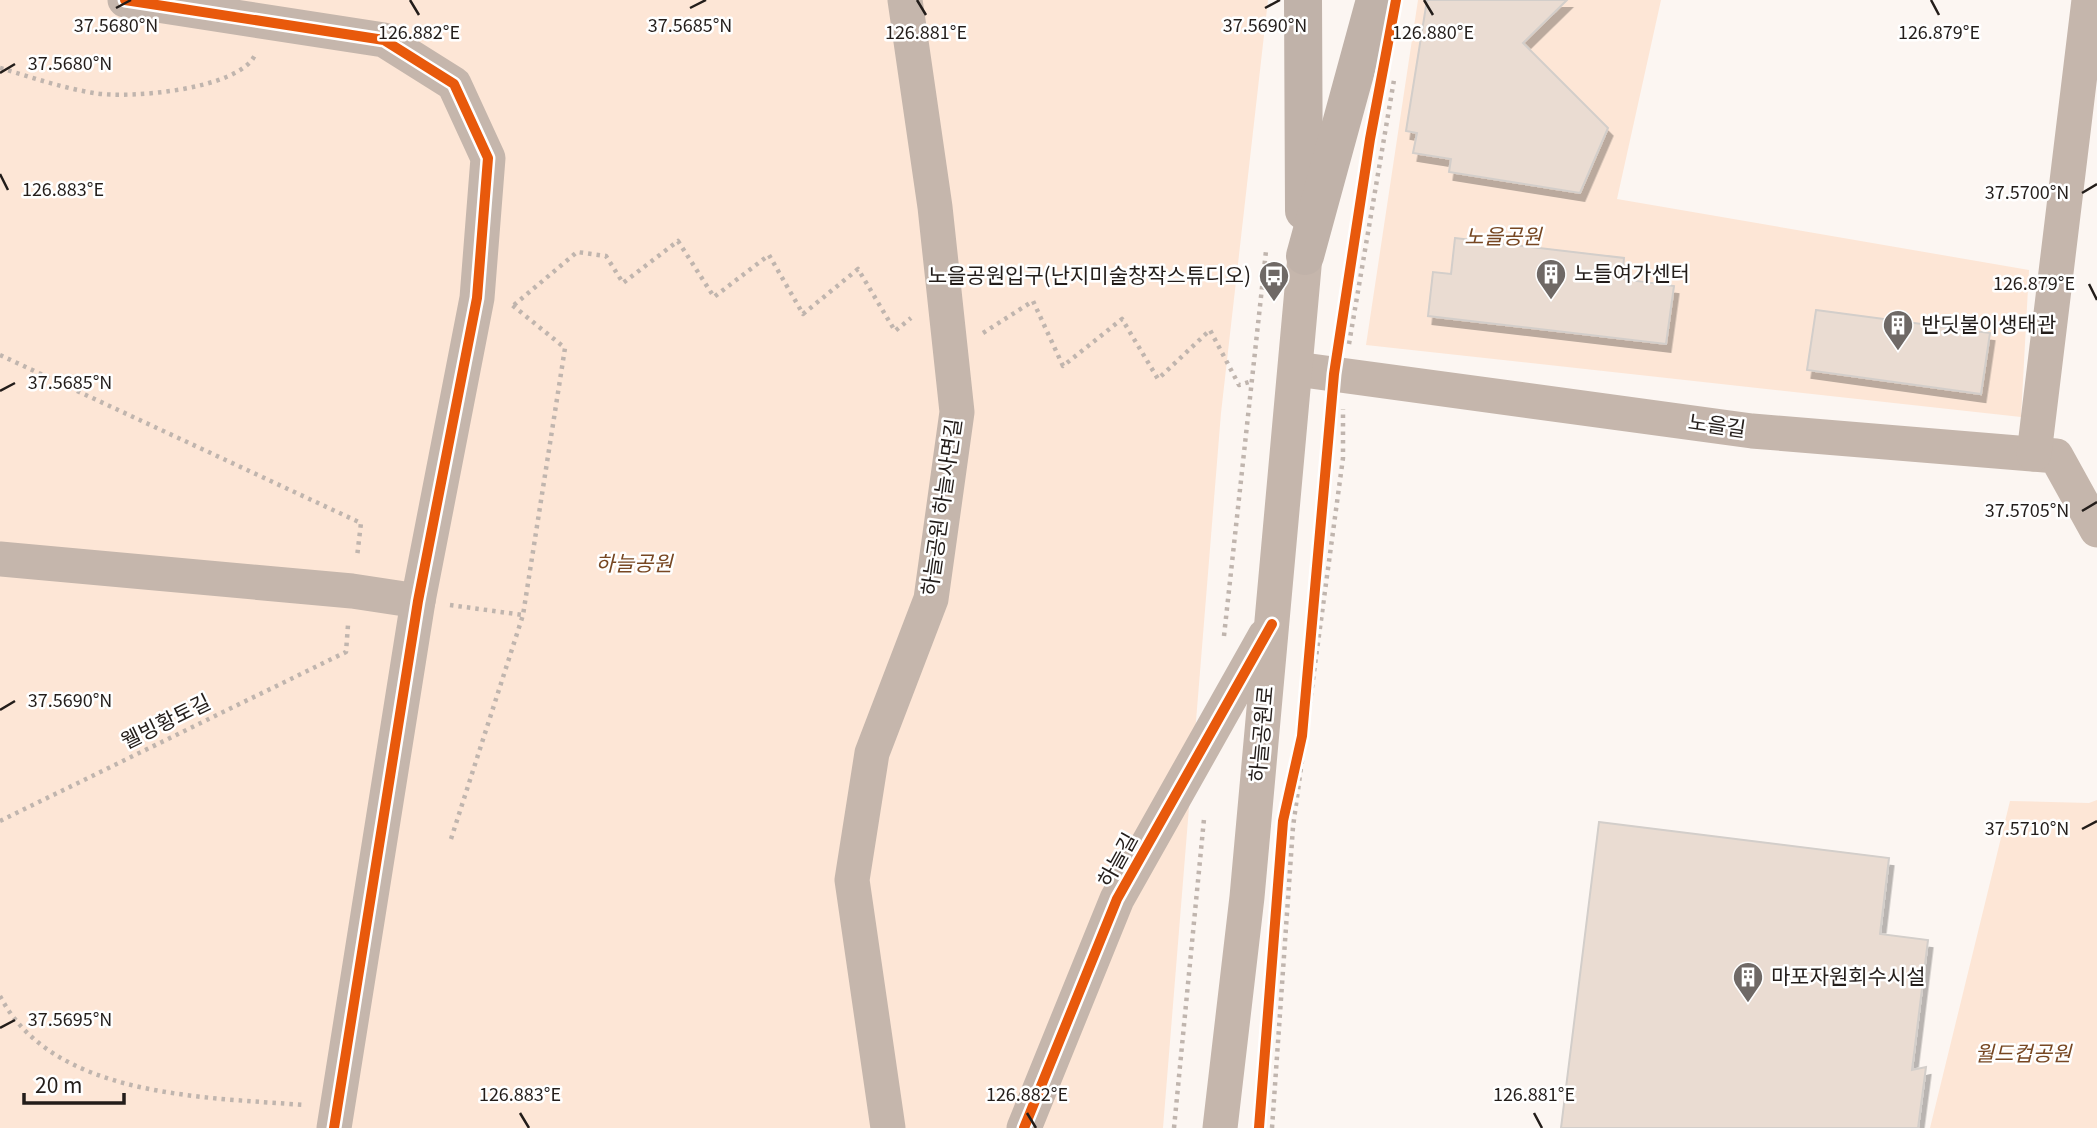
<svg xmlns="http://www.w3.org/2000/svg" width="2097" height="1128" font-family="Georgia,'Noto Sans KR',serif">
<defs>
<filter id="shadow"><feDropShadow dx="4.5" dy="8" stdDeviation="0" flood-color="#0004"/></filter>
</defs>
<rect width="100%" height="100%" fill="#fcf6f2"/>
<g fill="#fde6d6">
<path d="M0 0H1268L1221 413 1163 1128H0Z"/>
<path d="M1418 0H1661L1617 199 2029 270 2021 417 1366 345Z"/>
<path d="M2097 800V1128H1930L2010 801 2089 803Z"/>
</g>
<g fill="#eadcd2" stroke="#d3ceca" stroke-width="2" filter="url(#shadow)">
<path d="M1427 0H1567L1523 43 1608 128 1580 193 1449 172 1451 159 1413 153 1417 133 1406 131Z"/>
<path d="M1455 238 1624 258 1622 279 1674 286 1666 344 1428 316 1433 272 1451 274Z"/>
<path d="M1816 310 1990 333 1981 394 1807 370Z"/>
<path d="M1599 822 1889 858 1880 934 1928 940 1912 1070 1926 1067 1918 1128H1561Z"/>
</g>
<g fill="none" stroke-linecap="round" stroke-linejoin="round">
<g stroke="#c0b5ae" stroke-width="4.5" stroke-dasharray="3.5 5" stroke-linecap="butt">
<path d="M0 68C31 77 62 88 94 93 128 99 238 90 255 55"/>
<path d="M514 305 577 252 606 256 623 283 678 241 714 297 769 255 803 314 858 269 895 331 911 318"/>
<path d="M983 333 1033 301 1063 366 1122 319 1158 379 1210 330 1239 385 1252 381"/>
<path d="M1349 344 1394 80"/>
<path d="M0 355 361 523 357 557"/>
<path d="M450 605 523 615"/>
<path d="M1224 636 1266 251"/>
<path d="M0 821 346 652 348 625"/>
<path d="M451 839 523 615 565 348 512 305"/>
<path d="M0 996C53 1098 204 1097 304 1105"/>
<path d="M1174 1128 1204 819"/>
<path d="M1272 1128 1293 827 1343 458V409"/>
</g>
<g stroke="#c5b6ac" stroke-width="35">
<path d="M125 0 384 40 454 84 488 158 477 298 418 601 334 1128"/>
<path d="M1296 369 1752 431 2056 456 2097 530"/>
<path d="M2034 454 2089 0"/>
<path d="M0 559 352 591 418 601"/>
<path d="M888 1128 852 880 872 753 931 599 957 412 935 207 905 0"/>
<path d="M1024 1128 1117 899 1265 636"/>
<path d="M1220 1128 1247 897 1305 256"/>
</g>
<g stroke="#c0b2a9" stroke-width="38">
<path d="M1303 0 1304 211"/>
<path d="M1305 256 1375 0"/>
</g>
<g stroke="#fff" stroke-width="15">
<g id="cycleway">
<path d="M125 0 384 40 454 84 488 158 477 298 418 601 334 1128"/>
<path d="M1024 1128 1117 899 1272 624"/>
<path d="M1259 1128 1283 821 1302 736 1334 374 1370 139 1396 0"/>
</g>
</g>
<use href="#cycleway" stroke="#e8590c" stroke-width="10"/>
</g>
<path fill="none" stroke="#231d1a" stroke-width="2.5" d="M410 0 419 15M917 0 926 15M1424 0 1433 15M1931 0 1939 15M116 8 131 0M690 8 706 0M1265 8 1280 0M0 73 15 64M0 174 8 190M2082 193 2097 184M2089 284 2097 300M0 391 15 383M2082 511 2097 502M0 710 15 701M2082 829 2097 821M0 1028 15 1020M520 1113 529 1128M1027 1113 1036 1128M1534 1113 1542 1128"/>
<defs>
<g id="building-pin" transform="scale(1.575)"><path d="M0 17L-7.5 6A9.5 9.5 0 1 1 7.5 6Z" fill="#6f6966" stroke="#fff"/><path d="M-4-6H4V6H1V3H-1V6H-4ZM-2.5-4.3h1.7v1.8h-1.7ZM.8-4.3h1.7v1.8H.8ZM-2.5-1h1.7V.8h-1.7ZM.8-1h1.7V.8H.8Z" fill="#fff"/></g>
<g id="bus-pin" transform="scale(1.575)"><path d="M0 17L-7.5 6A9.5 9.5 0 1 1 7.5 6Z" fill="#6f6966" stroke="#fff"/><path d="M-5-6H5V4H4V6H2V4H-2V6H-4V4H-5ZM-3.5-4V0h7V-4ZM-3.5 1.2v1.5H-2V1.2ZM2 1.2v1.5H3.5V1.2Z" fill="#fff"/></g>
</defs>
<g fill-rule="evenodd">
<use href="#building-pin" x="1551" y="274"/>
<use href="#bus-pin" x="1274" y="276"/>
<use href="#building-pin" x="1898" y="325"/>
<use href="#building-pin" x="1748" y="977"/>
</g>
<g text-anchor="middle" stroke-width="5" stroke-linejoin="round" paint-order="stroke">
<g font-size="21" font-style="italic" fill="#774722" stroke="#fff">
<text x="1503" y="244">노을공원</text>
<text x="634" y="571">하늘공원</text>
<text x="2023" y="1061">월드컵공원</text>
</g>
<g font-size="21" fill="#231d1a" stroke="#fff" text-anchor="start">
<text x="1574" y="281">노들여가센터</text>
<text x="1251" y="283" text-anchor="end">노을공원입구(난지미술창작스튜디오)</text>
<text x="1921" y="332">반딧불이생태관</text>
<text x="1771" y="984">마포자원회수시설</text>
</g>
<g font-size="21" fill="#231d1a" stroke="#fff">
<text transform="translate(1717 426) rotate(8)" y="7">노을길</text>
<text transform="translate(942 507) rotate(-82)" y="7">하늘공원 하늘사면길</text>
<text transform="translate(166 722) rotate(-26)" y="7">웰빙황토길</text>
<text transform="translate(1262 734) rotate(-85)" y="7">하늘공원로</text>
<text transform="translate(1118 860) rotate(-61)" y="7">하늘길</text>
</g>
</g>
<g font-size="18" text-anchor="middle" fill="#231d1a" stroke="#fff" stroke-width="5" stroke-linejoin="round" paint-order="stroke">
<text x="116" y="32">37.5680°N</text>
<text x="690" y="32">37.5685°N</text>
<text x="1265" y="32">37.5690°N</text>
<text x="419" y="39">126.882°E</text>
<text x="926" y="39">126.881°E</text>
<text x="1433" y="39">126.880°E</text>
<text x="1939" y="39">126.879°E</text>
<text x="70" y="70">37.5680°N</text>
<text x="63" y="196">126.883°E</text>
<text x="2027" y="199">37.5700°N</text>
<text x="2034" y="290">126.879°E</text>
<text x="70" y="389">37.5685°N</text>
<text x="2027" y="517">37.5705°N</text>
<text x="70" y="707">37.5690°N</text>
<text x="2027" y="835">37.5710°N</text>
<text x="70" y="1026">37.5695°N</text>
<text x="520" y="1101">126.883°E</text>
<text x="1027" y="1101">126.882°E</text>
<text x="1534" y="1101">126.881°E</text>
</g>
<path d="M24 1093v10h100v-10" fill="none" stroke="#231d1a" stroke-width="3.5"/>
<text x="35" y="1093" font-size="21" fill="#231d1a" stroke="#ffffff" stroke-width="5" paint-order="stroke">20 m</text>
</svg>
